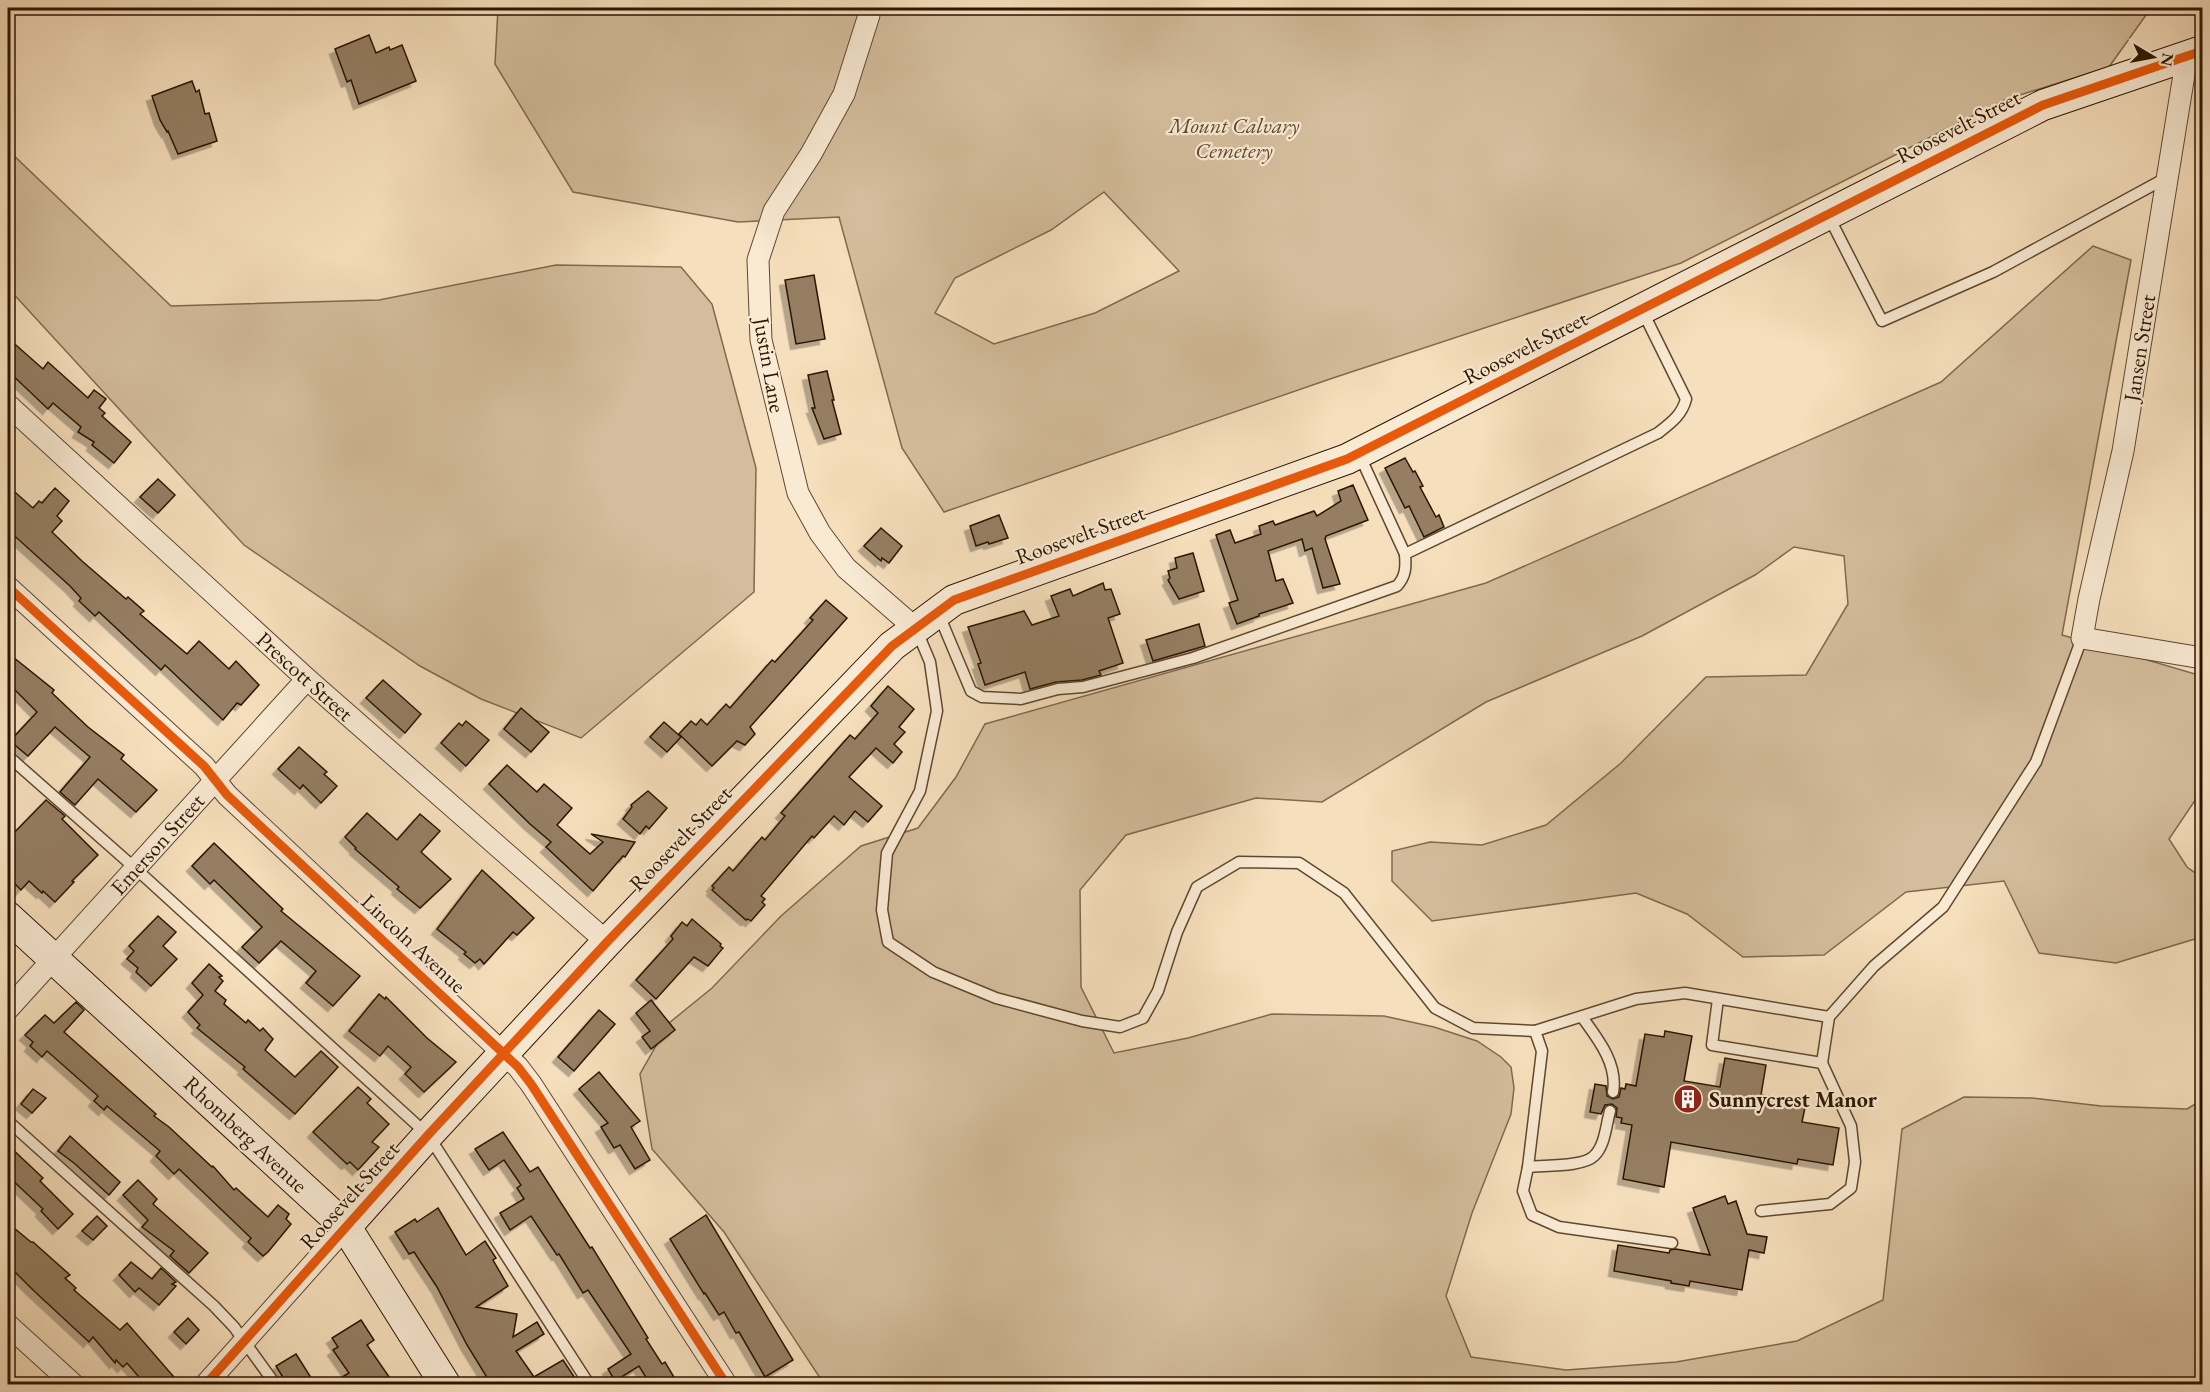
<svg xmlns="http://www.w3.org/2000/svg" width="2210" height="1392" font-family="'EB Garamond',serif">
<defs>
<filter id="shadow"><feDropShadow dx="-5.5" dy="5.5" stdDeviation="0" flood-color="#0004"/></filter>
</defs>
<rect width="100%" height="100%" fill="#f6dfbc"/>
<filter id="stains"><feTurbulence type="fractalNoise" baseFrequency=".00333" numOctaves="4"/><feColorMatrix values="0 0 0 0 .2 0 0 0 0 .09 0 0 0 0 .02 0 0 0 .5 -.17"/></filter>
<radialGradient id="worn" r=".72"><stop offset=".6" stop-color="#630" stop-opacity="0"/><stop offset="1" stop-color="#630" stop-opacity=".3"/></radialGradient>
<g fill="#d4bd9c" stroke="#80694e" stroke-width="1.5" fill-rule="evenodd">
<path d="M498 8H2151L2109 67 2004 100 1681 263 1333 378 944 512 902 448 839 217 738 222 573 192 495 64ZM1104 192 1179 271 1095 313 994 344 935 313 955 278 1051 230Z"/>
<path d="M8 150 171 306 379 300 556 265 681 267 712 304 756 468 754 592 581 738 481 699 420 666 244 545 8 288Z"/>
<path d="M2093 246 2131 260 2062 635 2202 676V790L2169 839 2187 867 2202 878V932L2198 938 2116 963 2039 953 2004 881 1906 892 1824 955 1743 957 1687 914 1636 893 1432 921 1392 881V851L1430 842 1482 845 1546 825 1621 763 1706 677 1806 675 1848 604 1844 556 1794 547 1755 575 1642 636 1486 702 1322 802 1256 798 1126 835 1080 890 1081 987 1114 1053 1188 1038 1272 1014 1384 1016 1434 1027 1477 1041 1501 1057 1511 1067 1514 1088 1511 1114 1472 1213 1446 1296 1471 1357 1566 1370 1676 1362 1797 1341 1883 1300 1902 1129 1964 1097 2032 1098 2101 1106 2187 1109 2202 1100V1384H824L724 1232 652 1149 640 1074 669 1023 712 988 781 916 861 846 918 828 956 777 985 724 1486 583 1941 382Z"/>
</g>
<g fill="#957e62" stroke="#2c1500" stroke-width="1.5" filter="url(#shadow)">
<path d="M369 35 376 53 389 47 390 50 402 45 416 81 359 104 351 80 347 82 335 49Z"/>
<path d="M192 81 196 92 199 90 205 114 209 113 217 141 178 154 168 131 167 132 160 120 152 96Z"/>
<path d="M814 275 825 339 796 344 785 280Z"/>
<path d="M8 338 43 369 48 362 88 398 94 390 106 399 99 408 105 413 102 416 131 442 114 463 92 445 94 442 78 432 81 427 53 403 48 409 8 371Z"/>
<path d="M827 371 834 400H832L841 434 824 439 812 408H815L808 375Z"/>
<path d="M1405 458 1413 472 1415 471 1423 486 1420 487 1436 517 1439 515 1444 527 1424 537 1409 506 1405 508 1385 468Z"/>
<path d="M158 479 175 495 158 513 140 497Z"/>
<path d="M1353 485 1368 520 1326 536 1325 539 1340 584 1323 588 1312 548 1305 551 1302 539 1268 551 1276 581 1283 579 1293 603 1259 614V616L1237 624 1229 603 1238 600 1216 535 1230 530 1235 543 1261 534 1259 526 1273 521 1275 525 1314 511 1317 516 1341 501 1338 491Z"/>
<path d="M8 486 33 508 39 501 42 503 55 488 69 501 57 516 62 521 52 532 82 561 126 599 128 597 144 611 140 614 187 654 199 641 229 669 236 661 259 685 241 705 237 703 223 720 165 665 161 670 99 612 95 616 79 601 81 598 70 586 8 530Z"/>
<path d="M999 515 1008 538 989 544 988 542 976 546 970 526Z"/>
<path d="M881 528 902 546 889 563 882 558 881 561 864 546Z"/>
<path d="M1193 553 1204 591 1179 599 1168 580 1170 578 1168 571 1177 568 1175 558Z"/>
<path d="M1103 583 1105 590 1111 589 1120 614 1108 618 1123 663 1099 671 1101 675 1082 680 1056 682 1030 689 1025 672 985 685 978 664 981 663 968 627 1024 611 1032 625 1059 616 1051 596 1070 589 1073 596Z"/>
<path d="M826 600 847 618 750 727 755 734 745 745 737 741 712 766 679 734 691 721 696 725 701 719 707 725 726 704 730 708 772 660 775 662 813 620 810 618Z"/>
<path d="M1199 624 1205 646 1153 661 1146 640Z"/>
<path d="M8 653 54 690 52 693 88 727 124 755 121 759 157 790 136 812 98 779 75 805 60 792 90 757 55 727 28 756 10 741 37 712 8 683Z"/>
<path d="M383 680 421 714 405 733 366 698Z"/>
<path d="M888 686 914 709 899 727 905 732 894 744 902 752 893 763 876 748 849 777 882 806 868 822 855 811 844 825 834 816 814 838 812 836 761 896 765 899 762 902 765 905 751 921 748 919 746 920 712 890 714 888 712 886 729 867 733 871 762 837 765 840 785 816 781 813 850 735 855 739 878 713 871 706Z"/>
<path d="M521 708 549 732 531 752 504 729Z"/>
<path d="M466 721 489 740 466 766 441 743 459 723 462 726Z"/>
<path d="M664 722 681 737 667 752 650 737Z"/>
<path d="M299 747 327 772 324 774 337 786 321 803 303 785 300 789 278 769Z"/>
<path d="M507 765 537 792 544 784 572 808 557 825 590 854 603 842 591 834 635 842 625 857 623 856 593 891 546 847 551 842 530 824 489 784Z"/>
<path d="M648 791 667 808 649 829 646 826 640 834 623 819 632 807 631 805Z"/>
<path d="M46 800 65 816 62 819 98 855 72 881 74 882 55 902 43 891 42 893 29 881 21 890 8 877V839Z"/>
<path d="M367 813 397 840 420 814 440 831 421 852 451 879 420 908 397 889 399 887 355 849 356 848 345 837Z"/>
<path d="M214 843 283 909 281 911 360 976 333 1006 306 983 316 971 281 941 259 963 242 947 262 927 214 880 210 884 192 866Z"/>
<path d="M482 870 534 918 517 935 513 932 484 964 480 959 475 963 464 954 466 952 437 929Z"/>
<path d="M158 916 176 932 163 946 177 959 151 986 136 972 138 968 127 959 134 951 129 946Z"/>
<path d="M692 919 721 944 720 946 723 948 708 966 694 957 656 999 636 980 673 939 671 936 682 922 687 926Z"/>
<path d="M209 964 222 976 219 977 223 981 215 991 226 1000 224 1004 246 1023 248 1020 260 1031 263 1028 273 1039 265 1050 295 1077 321 1051 338 1067 295 1114 243 1069 245 1067 197 1028 200 1025 188 1012 203 995 192 983Z"/>
<path d="M379 994 385 999 386 997 427 1038 456 1062 424 1092 405 1074 411 1067 388 1046 380 1056 349 1031Z"/>
<path d="M651 1000 675 1030 651 1049 642 1037 650 1031 636 1013Z"/>
<path d="M76 1002 84 1010 64 1032 156 1114 154 1116 169 1127 212 1167 213 1166 234 1190 236 1188 268 1217 278 1205 289 1214 286 1219 291 1224 268 1252 263 1256 248 1242 251 1238 179 1169 174 1174 156 1156 160 1151 107 1106 104 1110 94 1101 98 1096 47 1051 42 1057 30 1046 33 1042 25 1035 45 1015 54 1023Z"/>
<path d="M599 1010 615 1024 574 1071 558 1057Z"/>
<path d="M1665 1031 1692 1036 1684 1081 1720 1087 1725 1058 1766 1065 1761 1095 1806 1103 1802 1122 1839 1128 1833 1165 1798 1159 1797 1164 1671 1142 1664 1187 1623 1179 1632 1125 1621 1123 1622 1118 1616 1117 1617 1108 1612 1104 1605 1105 1601 1114 1590 1112 1595 1084 1606 1086 1607 1096 1613 1099 1619 1097 1621 1088 1625 1089 1626 1084 1636 1086 1645 1034 1664 1037Z"/>
<path d="M599 1072 640 1121 631 1127 650 1160 635 1169 620 1145 614 1148 601 1127 608 1123 579 1089Z"/>
<path d="M358 1087 371 1099 367 1103 389 1124 372 1142 379 1147 358 1170 350 1162 347 1164 313 1132Z"/>
<path d="M33 1089 46 1098 32 1113 21 1104Z"/>
<path d="M503 1132 530 1172 538 1167 590 1248 592 1247 648 1338 646 1339 662 1364 665 1362 678 1384H650L639 1366 615 1381 608 1369 631 1354 588 1290 583 1293 559 1254 557 1255 531 1216 510 1230 500 1213 524 1199 517 1188 521 1185 504 1160 489 1170 475 1149Z"/>
<path d="M70 1136 120 1182 109 1195 74 1163 58 1151Z"/>
<path d="M8 1145 43 1178 40 1181 73 1214 58 1229 41 1211 43 1209 8 1176Z"/>
<path d="M138 1180 157 1199 153 1204 208 1253 189 1273 170 1256 174 1251 142 1227 148 1220 123 1195Z"/>
<path d="M1725 1196 1728 1204 1736 1201 1747 1234 1767 1237 1764 1253 1749 1250 1742 1290 1690 1281 1689 1286 1671 1283V1281L1614 1271 1618 1245 1669 1253 1670 1250 1676 1249 1710 1255 1693 1208Z"/>
<path d="M438 1208 466 1255 485 1241 496 1258 493 1260 508 1286 476 1307 517 1314 513 1337 537 1322 544 1334 516 1351 534 1377 563 1360 579 1384H491L467 1345 437 1287 414 1252 409 1254 395 1232 415 1219 417 1222Z"/>
<path d="M706 1215 793 1360 765 1377 739 1332 736 1333 724 1312 719 1315 705 1293 704 1294 670 1239Z"/>
<path d="M97 1216 107 1226 93 1240 82 1231Z"/>
<path d="M8 1223 31 1242H33L70 1275 65 1278 76 1288 74 1290 120 1330 127 1323 180 1384H145L127 1363 123 1367 116 1360 115 1363 93 1337 89 1342 33 1290 8 1265Z"/>
<path d="M131 1262 152 1279 161 1268 176 1282 172 1284 176 1286 159 1305 139 1288 135 1292 119 1275Z"/>
<path d="M188 1318 199 1330 186 1344 174 1332Z"/>
<path d="M361 1320 374 1340 367 1345 394 1384H331L349 1373 333 1350 338 1347 332 1338Z"/>
<path d="M296 1354 315 1384H287L276 1366Z"/>
</g>
<g fill="none" stroke-linecap="round" stroke-linejoin="round">
<g stroke="#5e482f" stroke-width="13">
<g id="lane">
<path d="M1828 215 1882 321 1993 272 2166 178"/>
<path d="M1359 454 1405 554"/>
<path d="M939 615 971 691 982 697 1021 699 1058 689 1083 687 1193 658 1397 586C1406 576 1406 567 1405 554L1658 433C1671 423 1682 415 1686 399L1643 312"/>
<path d="M917 631 930 662 937 711 920 791 887 853 882 910 888 942 933 972 996 998 1082 1021 1120 1027 1143 1018 1158 991 1177 932 1197 887 1239 862 1299 863 1344 893 1435 1008 1473 1028 1535 1031 1636 999 1685 993 1829 1017"/>
<path d="M8 756 136 869 428 1135 589 1384"/>
<path d="M1718 999 1712 1045 1822 1063 1829 1017 1874 966 1943 907 2036 762 2082 638"/>
<path d="M1582 1017C1598 1039 1618 1064 1613 1092"/>
<path d="M1535 1031 1542 1051 1528 1167 1523 1191 1532 1215 1559 1227 1672 1243"/>
<path d="M8 1121 214 1306 234 1327 275 1384"/>
<path d="M1528 1167C1544 1165 1583 1167 1594 1156 1605 1146 1606 1125 1610 1111"/>
<path d="M1761 1211 1830 1204 1851 1188 1855 1162 1851 1126 1822 1063"/>
</g>
</g>
<g stroke="#5e482f" stroke-width="23">
<g id="street">
<path d="M868 8 869 15 844 94 811 154 774 211 758 260 761 340 798 493 820 533 846 568 915 628"/>
<path d="M2187 56 2123 451 2089 599 2082 638 2202 658"/>
<path d="M8 405 307 679 607 942"/>
<path d="M8 587 204 766 227 795 518 1067 531 1084 726 1384"/>
<path d="M8 1009 307 679"/>
<path d="M8 1325 73 1384"/>
<path d="M206 1384 346 1227"/>
</g>
</g>
<g stroke="#2c1500" stroke-width="32">
<g id="secondary">
<path d="M8 917 346 1227 445 1384"/>
<path d="M346 1227 428 1135 607 942 892 646 954 600 1347 459 2043 105 2202 51"/>
</g>
</g>
<use href="#lane" stroke="#f9ead3" stroke-width="10"/>
<use href="#street" stroke="#f9ead3" stroke-width="21"/>
<use href="#secondary" stroke="#f9ead3" stroke-width="30"/>
<g stroke="#f9ead3" stroke-width="13">
<g id="cycleway">
<path d="M8 587 204 766 227 795 518 1067 531 1084 726 1384"/>
<path d="M206 1384 428 1135 607 942 892 646 954 600 1347 459 2043 105 2202 51"/>
</g>
</g>
<use href="#cycleway" stroke="#e8590c" stroke-width="9"/>
</g>
<defs>
<g id="building-disc" transform="scale(1.5)"><circle r="9.5" fill="#8f2418" stroke="#f9ead3"/><path d="M-4-6H4V6H1V3H-1V6H-4ZM-2.5-4.3h1.7v1.8h-1.7ZM.8-4.3h1.7v1.8H.8ZM-2.5-1h1.7V.8h-1.7ZM.8-1h1.7V.8H.8Z" fill="#fff"/></g>
</defs>
<g fill-rule="evenodd">
<use href="#building-disc" x="1688" y="1099"/>
</g>
<g text-anchor="middle" stroke-width="4.5" stroke-linejoin="round" paint-order="stroke">
<g font-size="22" font-style="italic" fill="#5e472f" stroke="#f9ead3">
<text x="1234" y="133">Mount Calvary<tspan x="1234" dy="25">Cemetery</tspan></text>
</g>
<g font-size="22" fill="#2c1500" stroke="#f9ead3">
<text transform="translate(1958 126) rotate(-27)" y="8">Roosevelt Street</text>
<text transform="translate(1525 347) rotate(-27)" y="8">Roosevelt Street</text>
<text transform="translate(2139 348) rotate(-81)" y="8">Jansen Street</text>
<text transform="translate(770 365) rotate(80)" y="8">Justin Lane</text>
<text transform="translate(1080 534) rotate(-20)" y="8">Roosevelt Street</text>
<text transform="translate(305 676) rotate(42)" y="8">Prescott Street</text>
<text transform="translate(680 838) rotate(-46)" y="8">Roosevelt Street</text>
<text transform="translate(157 844) rotate(-48)" y="8">Emerson Street</text>
<text transform="translate(414 943) rotate(43)" y="8">Lincoln Avenue</text>
<text transform="translate(246 1134) rotate(43)" y="8">Rhomberg Avenue</text>
<text transform="translate(349 1195) rotate(-48)" y="8">Roosevelt Street</text>
</g>
<g font-size="22" font-weight="bold" fill="#2c1500" stroke="#f9ead3" text-anchor="start">
<text x="1709" y="1107">Sunnycrest Manor</text>
</g>
</g>
<rect width="2210" height="1392" fill="none" stroke="#f6dfbc" stroke-width="30"/>
<rect x="9" y="9" width="2192" height="1374" fill="none" stroke="#2c1500" stroke-width="3"/>
<rect x="15" y="15" width="2180" height="1362" fill="none" stroke="#2c1500" stroke-width="1.5"/>
<g transform="translate(2153 57) rotate(100)" stroke="#f9ead3" stroke-width="4.5" paint-order="stroke">
<path d="M0-4.5L10 22L0 15L-10 22Z" fill="#2c1500"/>
<text y="-9" font-size="16" font-weight="bold" text-anchor="middle" fill="#2c1500">N</text>
</g>
<rect width="100%" height="100%" filter="url(#stains)"/>
<rect width="100%" height="100%" fill="url(#worn)"/>
</svg>
